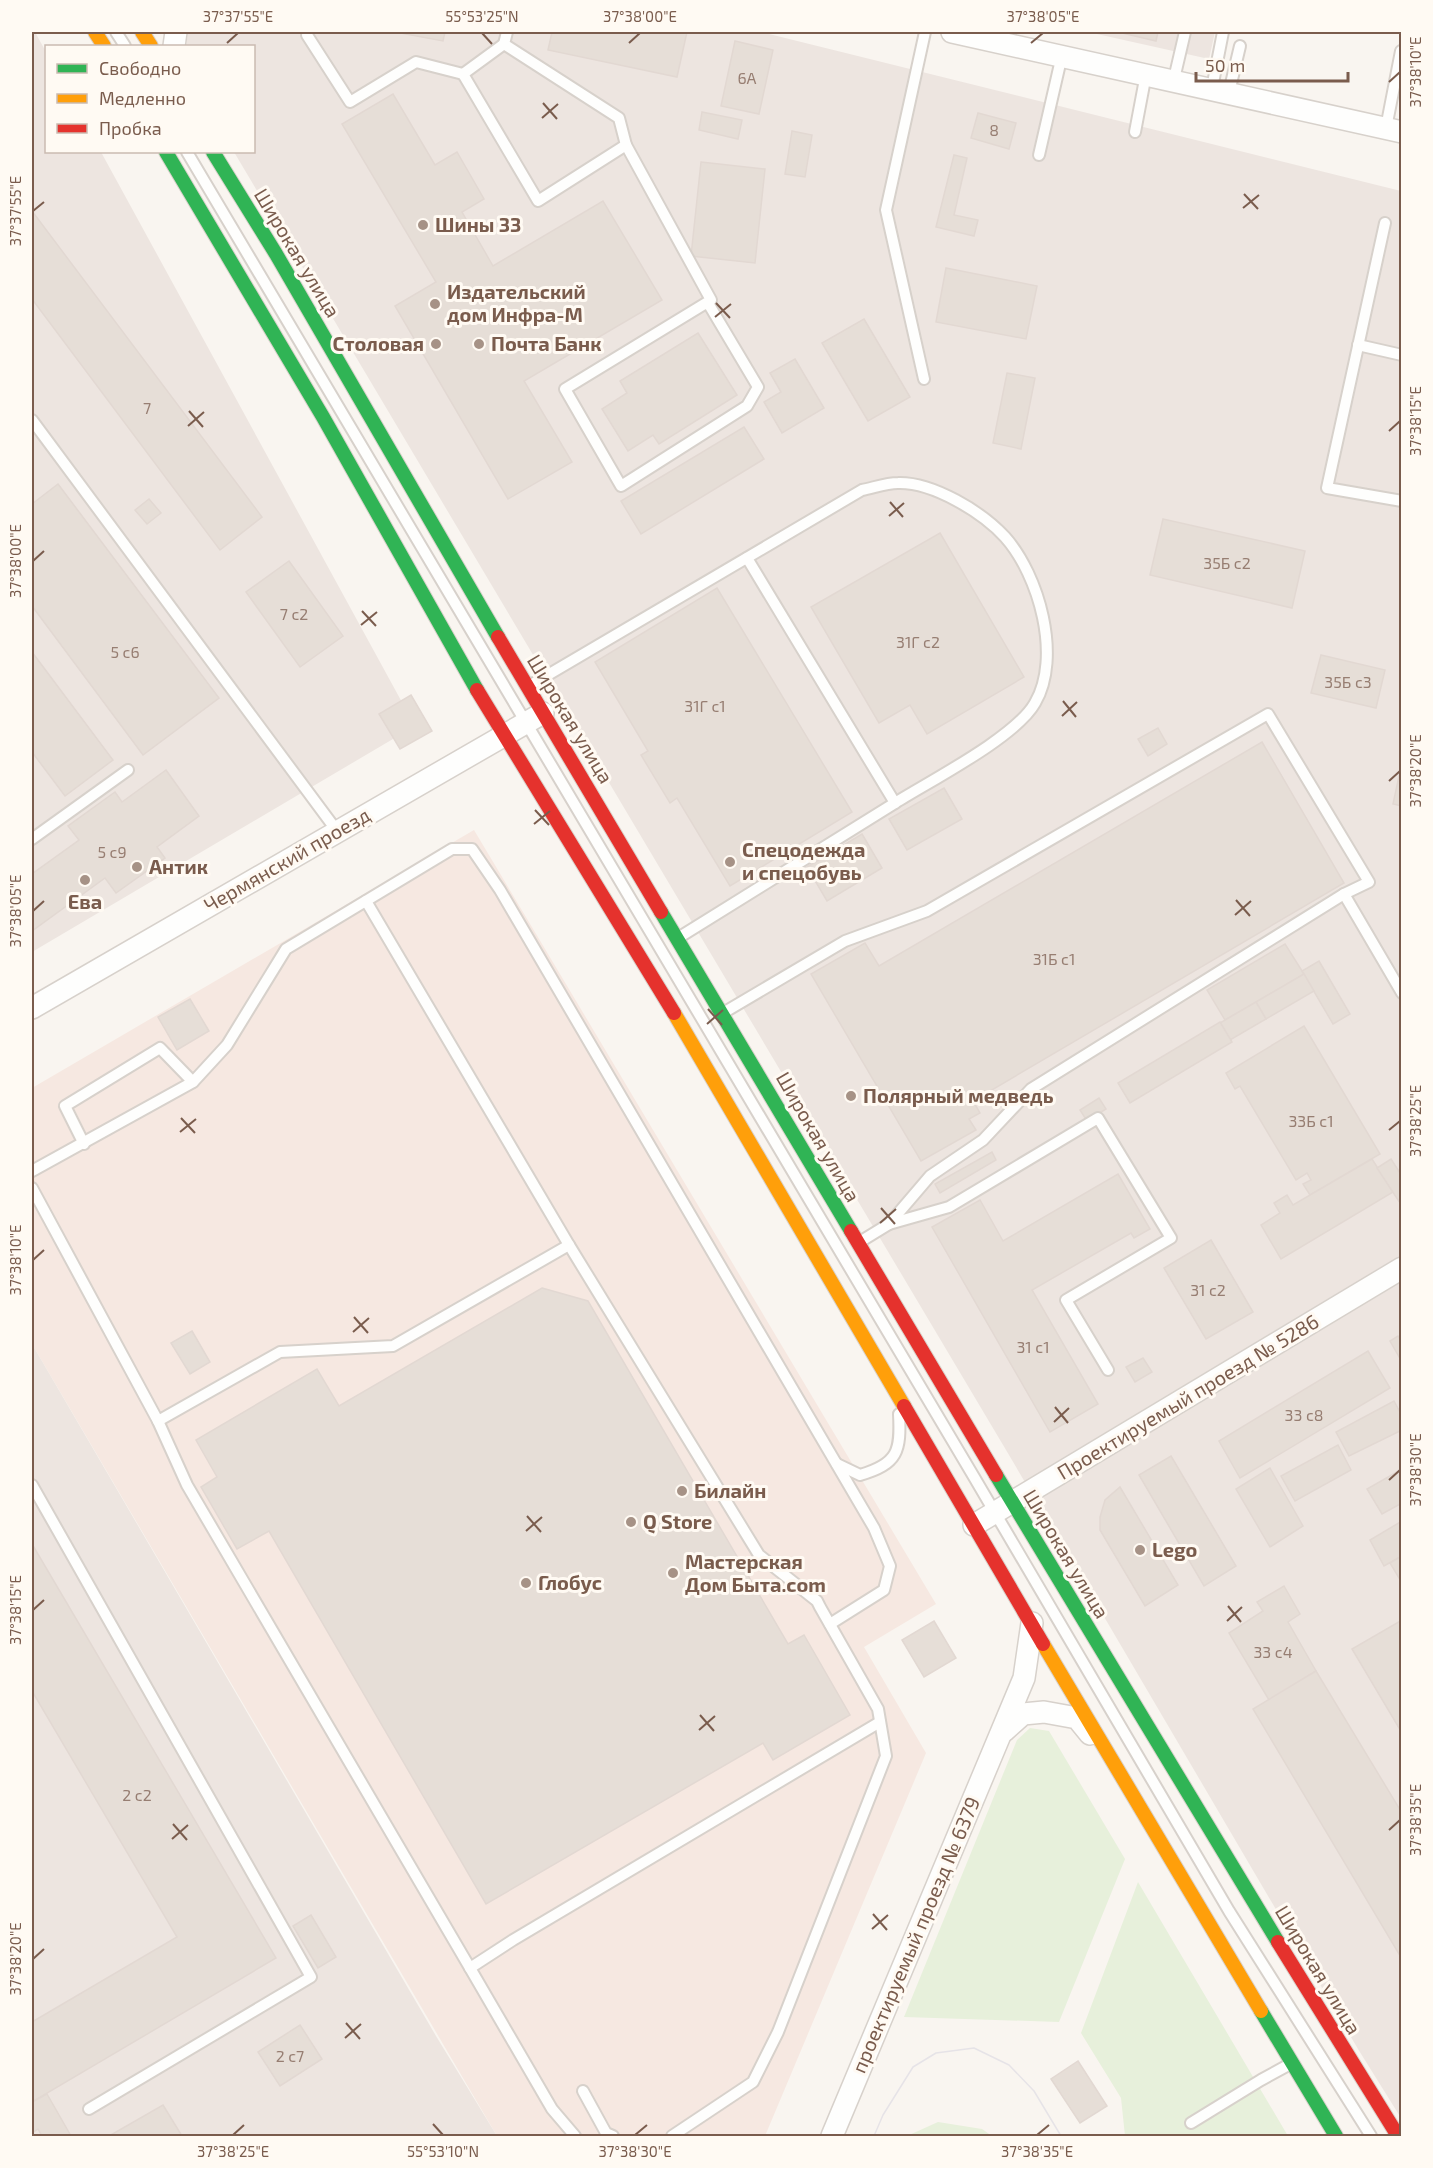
<svg xmlns="http://www.w3.org/2000/svg" width="1433" height="2168" font-family="'Exo 2',sans-serif">
<rect width="100%" height="100%" fill="#f9f5f0"/>
<path fill="#f6e8e1" d="M474 830 936 1604 864 1647 926 1753 765 2136H497L32 1344V1088Z"/>
<g fill="#ede5e0">
<path d="M32 32H35L46 52V152H101L415 726 32 952Z"/>
<path d="M188 32H761L1401 191V2118L1358 2049 1009 1455 234 152H254V46H186Z"/>
<path d="M1088 32H1215L1209 59Z"/>
<path d="M32 1344 436 2036 497 2136H32Z"/>
</g>
<g fill="#e7f0db">
<path d="M1030 1728 1049 1731 1125 1859 1059 2022 904 2017 1017 1740Z"/>
<path d="M1138 1882 1288 2136H1125L1121 2098 1081 2033Z"/>
<path d="M938 2122 982 2129 992 2136H907Z"/>
</g>
<g fill="#e6ded7" stroke="#e2d8d2" stroke-width="1.5">
<path d="M395 32H445L443 41Z"/>
<path d="M552 32H687L677 77 548 50Z"/>
<path d="M1118 32H1158L1156 41Z"/>
<path d="M735 41 773 50 759 114 721 106Z"/>
<path d="M393 94 435 165 457 152 484 199 462 212 493 266 603 201 662 300 524 381 572 462 508 499 395 306 436 282 342 124Z"/>
<path d="M702 112 742 120 738 139 699 130Z"/>
<path d="M978 113 1016 123 1009 149 971 138Z"/>
<path d="M792 131 812 135 805 177 785 174Z"/>
<path d="M954 155 967 158 954 215 978 220 974 236 936 227Z"/>
<path d="M701 162 765 169 755 263 691 256Z"/>
<path d="M32 211 262 517 220 550 32 299Z"/>
<path d="M946 268 1037 286 1026 339 936 322Z"/>
<path d="M864 319 910 397 868 421 822 343Z"/>
<path d="M698 333 737 395 659 444 653 435 628 451 602 409 627 393 620 381Z"/>
<path d="M795 359 824 408 782 433 764 402 781 392 770 373Z"/>
<path d="M1007 373 1035 378 1021 449 993 443Z"/>
<path d="M744 427 764 459 641 534 621 501Z"/>
<path d="M58 484 219 698 143 755 32 606V504Z"/>
<path d="M149 499 161 513 147 524 135 510Z"/>
<path d="M1163 519 1305 551 1292 608 1150 575Z"/>
<path d="M940 533 1024 677 927 734 910 705 879 723 811 607Z"/>
<path d="M289 561 343 636 300 667 246 592Z"/>
<path d="M717 588 852 812 730 886 677 798 670 803 641 755 648 751 595 662Z"/>
<path d="M32 652 113 760 65 796 32 752Z"/>
<path d="M1321 655 1385 670 1376 708 1311 693Z"/>
<path d="M411 695 432 731 400 749 379 714Z"/>
<path d="M1158 728 1167 744 1148 756 1138 739Z"/>
<path d="M1262 742 1344 883 973 1101 980 1113 969 1119 976 1130 921 1161 811 974 865 943 879 966Z"/>
<path d="M1402 762V806L1393 804Z"/>
<path d="M166 770 199 816 157 847 165 858 116 893 105 878 32 931V874L79 840 68 826 115 792 122 802Z"/>
<path d="M944 788 962 819 907 850 889 819Z"/>
<path d="M862 834 882 868 827 901 807 867Z"/>
<path d="M1285 944 1304 974 1225 1020 1207 990Z"/>
<path d="M1319 961 1350 1014 1333 1024 1302 971Z"/>
<path d="M1304 974 1314 991 1266 1019 1256 1002Z"/>
<path d="M190 999 209 1031 177 1050 158 1017Z"/>
<path d="M1256 1002 1266 1019 1230 1040 1220 1023Z"/>
<path d="M1220 1022 1232 1042 1130 1103 1118 1083Z"/>
<path d="M1304 1026 1380 1154 1310 1195 1303 1184 1311 1180 1307 1173 1296 1180 1240 1086 1235 1089 1226 1073Z"/>
<path d="M1099 1098 1106 1109 1087 1121 1080 1110Z"/>
<path d="M992 1152 996 1160 940 1193 935 1184Z"/>
<path d="M1372 1159 1393 1192 1281 1259 1261 1225 1280 1213 1274 1203 1287 1195 1293 1205Z"/>
<path d="M1391 1159 1402 1176V1206L1377 1168Z"/>
<path d="M1118 1174 1150 1229 1134 1238 1131 1233 1032 1290 1098 1404 1050 1432 932 1227 980 1200 1003 1241Z"/>
<path d="M1211 1240 1253 1312 1206 1339 1164 1268Z"/>
<path d="M542 1288 588 1301 788 1644 804 1635 850 1715 773 1760 763 1743 486 1904 269 1531 237 1549 201 1487 217 1477 196 1440 317 1369 339 1406Z"/>
<path d="M192 1331 210 1362 190 1374 171 1343Z"/>
<path d="M1398 1336 1402 1343V1362L1390 1341Z"/>
<path d="M1368 1351 1390 1388 1240 1478 1219 1441Z"/>
<path d="M1143 1358 1152 1372 1135 1382 1126 1367Z"/>
<path d="M1394 1401 1402 1416V1430L1349 1456 1336 1432Z"/>
<path d="M1338 1445 1351 1470 1295 1501 1281 1476Z"/>
<path d="M1171 1456 1236 1566 1204 1586 1139 1475Z"/>
<path d="M1270 1468 1303 1526 1270 1547 1236 1489Z"/>
<path d="M1402 1469V1503L1382 1514 1367 1489Z"/>
<path d="M1120 1487 1178 1585 1145 1606 1100 1530V1517L1105 1500Z"/>
<path d="M1402 1521V1556L1384 1566 1370 1540Z"/>
<path d="M32 1544 276 1958 32 2102V2022L177 1937 32 1691Z"/>
<path d="M1402 1556V1583L1390 1563Z"/>
<path d="M1284 1586 1300 1614 1288 1622 1316 1671 1269 1700 1229 1633 1263 1611 1257 1602Z"/>
<path d="M1402 1620V1733L1352 1649Z"/>
<path d="M934 1621 956 1658 924 1677 902 1640Z"/>
<path d="M1316 1671 1402 1813V1959L1253 1709Z"/>
<path d="M311 1915 336 1957 318 1968 293 1926Z"/>
<path d="M300 2025 322 2059 280 2086 258 2052Z"/>
<path d="M1078 2061 1107 2106 1080 2123 1051 2079Z"/>
<path d="M47 2094 71 2136H42L38 2129 32 2133V2102Z"/>
<path d="M163 2105 182 2136H109Z"/>
</g>
<g fill="none" stroke-linecap="round" stroke-linejoin="round">
<g stroke="#d7d1cb" stroke-width="14">
<g id="lane">
<path d="M116 32 125 46"/>
<path d="M507 32 504 44 619 118 626 145 711 300 565 389 621 486 747 406 758 387 708 303"/>
<path d="M307 35 350 102 416 62 463 74"/>
<path d="M504 44 463 74 538 201 626 145"/>
<path d="M1174 79 1185 32"/>
<path d="M1212 88 1223 32"/>
<path d="M1229 92 1240 46"/>
<path d="M1386 128 1401 51"/>
<path d="M1135 132 1146 74"/>
<path d="M187 152 974 1477 1229 1911 1371 2136"/>
<path d="M1039 155 1062 55"/>
<path d="M1385 223 1327 488 1402 501"/>
<path d="M1358 345 1402 355"/>
<path d="M924 379 886 210 925 32"/>
<path d="M32 420 337 831"/>
<path d="M529 686 862 490C873 488 886 483 898 483 933 482 982 512 1005 537 1039 575 1062 657 1035 703 1016 737 930 781 895 803"/>
<path d="M32 839 128 770"/>
<path d="M366 901 569 1245"/>
<path d="M678 938 895 803 747 558"/>
<path d="M723 1013 845 941 927 911 1268 714 1369 882 1344 894 1402 993"/>
<path d="M84 1144 65 1106 160 1048 193 1082"/>
<path d="M32 1171 193 1082 227 1045 286 949 452 849H472L500 890 874 1528 890 1566 884 1590 830 1624"/>
<path d="M32 1188 158 1421 280 1352 393 1346 569 1245 759 1555 817 1601 820 1607 878 1709 886 1756 778 2032 753 2082 672 2136"/>
<path d="M889 1224 949 1207 1098 1118 1171 1238 1066 1300 1108 1370"/>
<path d="M858 1243 889 1224 930 1176 983 1140 1031 1089 1344 894"/>
<path d="M158 1421 187 1485 470 1968"/>
<path d="M837 1464 860 1475C898 1464 901 1451 899 1414"/>
<path d="M32 1485 311 1977 89 2109"/>
<path d="M583 2091 606 2133 613 2136"/>
<path d="M1191 2123 1261 2080 1292 2063"/>
<path d="M575 2136 552 2109 470 1968 513 1940 880 1722"/>
</g>
</g>
<g stroke="#d7d1cb" stroke-width="24">
<g id="street">
<path d="M952 32 1402 132"/>
<path d="M174 46 176 32"/>
<path d="M32 1008 543 713"/>
<path d="M974 1525 1402 1268"/>
<path d="M1004 1731 1023 1714 1044 1712 1077 1718 1090 1734"/>
<path d="M832 2136 1024 1678 1032 1623"/>
</g>
</g>
<g stroke="#d9d2cb" stroke-width="16">
<g id="fast">
<path d="M166 152 323 417 477 690"/>
<path d="M213 152 276 254 498 637"/>
<path d="M661 912 851 1231"/>
<path d="M996 1475 1278 1942"/>
<path d="M1261 2011 1336 2136"/>
</g>
</g>
<g stroke="#d9d2cb" stroke-width="16">
<g id="slow">
<path d="M95 32 104 46"/>
<path d="M142 32 151 46"/>
<path d="M674 1013 904 1406"/>
<path d="M1043 1644 1261 2011"/>
</g>
</g>
<g stroke="#d9d2cb" stroke-width="16">
<g id="jam">
<path d="M498 637 661 912"/>
<path d="M477 690 674 1013"/>
<path d="M851 1231 996 1475"/>
<path d="M904 1406 1043 1644"/>
<path d="M1278 1942 1398 2136"/>
</g>
</g>
<use href="#lane" stroke="#fefefd" stroke-width="10"/>
<use href="#street" stroke="#fefefd" stroke-width="21"/>
<use href="#fast" stroke="#30b455" stroke-width="14"/>
<use href="#slow" stroke="#ff9f0a" stroke-width="14"/>
<use href="#jam" stroke="#e5322d" stroke-width="14"/>
<path stroke="#e6e3e7" stroke-width="1.5" d="M874 2136 883 2115 913 2067 936 2053 974 2048 1009 2065 1034 2091 1061 2136"/>
</g>
<path fill="none" stroke="#7a5c4d" stroke-width="2" d="M482 33 492 44M227 43 238 33M629 43 640 33M1031 43 1043 33M1389 82 1400 72M543 103 557 119M542 118 558 104M1244 194 1258 209M1243 208 1259 195M33 211 44 202M716 303 730 318M715 317 731 304M189 411 203 427M188 426 204 412M1389 431 1400 421M890 502 903 517M889 516 904 503M33 561 44 551M362 611 376 626M361 625 377 612M1063 701 1076 717M1062 716 1077 702M1389 781 1400 771M535 810 549 825M534 824 550 811M1236 900 1250 916M33 911 44 901M1235 915 1251 901M708 1009 722 1025M707 1024 723 1010M181 1118 195 1133M1389 1130 1400 1121M180 1132 196 1119M881 1208 895 1224M880 1223 896 1209M33 1260 44 1250M354 1317 368 1333M353 1332 369 1318M1055 1407 1068 1423M1054 1422 1069 1408M1389 1480 1400 1470M527 1516 541 1532M526 1531 542 1517M1228 1606 1241 1622M33 1610 44 1600M1227 1621 1242 1607M700 1715 714 1731M699 1730 715 1716M173 1824 187 1840M1389 1830 1400 1820M172 1839 188 1825M873 1914 887 1930M872 1929 888 1915M33 1959 44 1949M346 2023 360 2039M345 2038 361 2024M433 2124 443 2135M233 2135 244 2125M635 2135 647 2125M1037 2135 1049 2125"/>
<g fill="#a69286" stroke="#fffaf3" stroke-width="2">
<circle cx="423" cy="225" r="6"/>
<circle cx="435" cy="304" r="6"/>
<circle cx="436" cy="344" r="6"/>
<circle cx="479" cy="344" r="6"/>
<circle cx="730" cy="862" r="6"/>
<circle cx="137" cy="867" r="6"/>
<circle cx="85" cy="880" r="6"/>
<circle cx="851" cy="1096" r="6"/>
<circle cx="682" cy="1491" r="6"/>
<circle cx="631" cy="1522" r="6"/>
<circle cx="1140" cy="1550" r="6"/>
<circle cx="673" cy="1573" r="6"/>
<circle cx="526" cy="1583" r="6"/>
</g>
<g text-anchor="middle" stroke-width="6" stroke-linejoin="round" paint-order="stroke">
<g font-size="16" fill="#977e72">
<text x="747" y="84">6А</text>
<text x="994" y="136">8</text>
<text x="147" y="414">7</text>
<text x="1227" y="569">35Б с2</text>
<text x="294" y="620">7 с2</text>
<text x="918" y="648">31Г с2</text>
<text x="125" y="658">5 с6</text>
<text x="1348" y="688">35Б с3</text>
<text x="705" y="712">31Г с1</text>
<text x="112" y="858">5 с9</text>
<text x="1054" y="965">31Б c1</text>
<text x="1311" y="1127">33Б с1</text>
<text x="1208" y="1296">31 с2</text>
<text x="1033" y="1353">31 с1</text>
<text x="1304" y="1421">33 с8</text>
<text x="1273" y="1658">33 с4</text>
<text x="137" y="1801">2 с2</text>
<text x="290" y="2062">2 с7</text>
</g>
<g font-size="20" font-weight="bold" fill="#7a5c4d" stroke="#fffaf3" text-anchor="start">
<text x="435" y="232">Шины 33</text>
<text x="447" y="299">Издательский<tspan x="447" dy="23">дом Инфра-М</tspan></text>
<text x="424" y="351" text-anchor="end">Столовая</text>
<text x="491" y="351">Почта Банк</text>
<text x="742" y="857">Спецодежда<tspan x="742" dy="23">и спецобувь</tspan></text>
<text x="149" y="874">Антик</text>
<text x="85" y="909" text-anchor="middle">Ева</text>
<text x="863" y="1103">Полярный медведь</text>
<text x="694" y="1498">Билайн</text>
<text x="643" y="1529">Q Store</text>
<text x="1152" y="1557">Lego</text>
<text x="685" y="1569">Мастерская<tspan x="685" dy="23">Дом Быта.com</tspan></text>
<text x="538" y="1590">Глобус</text>
</g>
<g font-size="20" fill="#7a5c4d" stroke="#fffaf3">
<text transform="translate(297 253) rotate(59)" y="7">Широкая улица</text>
<text transform="translate(570 719) rotate(59)" y="7">Широкая улица</text>
<text transform="translate(287 860) rotate(-30)" y="7">Чермянский проезд</text>
<text transform="translate(818 1137) rotate(60)" y="7">Широкая улица</text>
<text transform="translate(1188 1397) rotate(-31)" y="7">Проектируемый проезд № 5286</text>
<text transform="translate(1066 1554) rotate(59)" y="7">Широкая улица</text>
<text transform="translate(916 1935) rotate(-67)" y="7">проектируемый проезд № 6379</text>
<text transform="translate(1318 1970) rotate(59)" y="7">Широкая улица</text>
</g>
</g>
<rect width="1433" height="2168" fill="none" stroke="#fffaf3" stroke-width="66"/>
<rect x="45" y="45" width="210" height="108" fill="#fffaf3" stroke="#cabbb1" stroke-width="1.5"/>
<rect x="57" y="64" width="30" height="9" fill="#30b455" stroke="#cabbb1" stroke-width="1.5"/>
<text x="99" y="75" font-size="18" fill="#7a5c4d">Свободно</text>
<rect x="57" y="94" width="30" height="9" fill="#ff9f0a" stroke="#cabbb1" stroke-width="1.5"/>
<text x="99" y="105" font-size="18" fill="#7a5c4d">Медленно</text>
<rect x="57" y="124" width="30" height="9" fill="#e5322d" stroke="#cabbb1" stroke-width="1.5"/>
<text x="99" y="135" font-size="18" fill="#7a5c4d">Пробка</text>
<path d="M1196 72v9h152v-9" fill="none" stroke="#7a5c4d" stroke-width="3"/>
<text x="1205" y="72" font-size="18" fill="#7a5c4d" stroke="#fffaf3" stroke-width="4.5" paint-order="stroke">50 m</text>
<rect x="33" y="33" width="1367" height="2102" fill="none" stroke="#7a5c4d" stroke-width="2"/>
<g font-size="15" text-anchor="middle" fill="#7a5c4d">
<text x="238" y="22">37°37'55"E</text>
<text x="482" y="22">55°53'25"N</text>
<text x="640" y="22">37°38'00"E</text>
<text x="1043" y="22">37°38'05"E</text>
<text transform="translate(1416 72) rotate(-90)" y="5">37°38'10"E</text>
<text transform="translate(16 211) rotate(-90)" y="5">37°37'55"E</text>
<text transform="translate(1416 421) rotate(-90)" y="5">37°38'15"E</text>
<text transform="translate(16 561) rotate(-90)" y="5">37°38'00"E</text>
<text transform="translate(1416 771) rotate(-90)" y="5">37°38'20"E</text>
<text transform="translate(16 911) rotate(-90)" y="5">37°38'05"E</text>
<text transform="translate(1416 1121) rotate(-90)" y="5">37°38'25"E</text>
<text transform="translate(16 1260) rotate(-90)" y="5">37°38'10"E</text>
<text transform="translate(1416 1470) rotate(-90)" y="5">37°38'30"E</text>
<text transform="translate(16 1610) rotate(-90)" y="5">37°38'15"E</text>
<text transform="translate(1416 1820) rotate(-90)" y="5">37°38'35"E</text>
<text transform="translate(16 1959) rotate(-90)" y="5">37°38'20"E</text>
<text x="233" y="2157">37°38'25"E</text>
<text x="443" y="2157">55°53'10"N</text>
<text x="635" y="2157">37°38'30"E</text>
<text x="1037" y="2157">37°38'35"E</text>
</g>
</svg>
